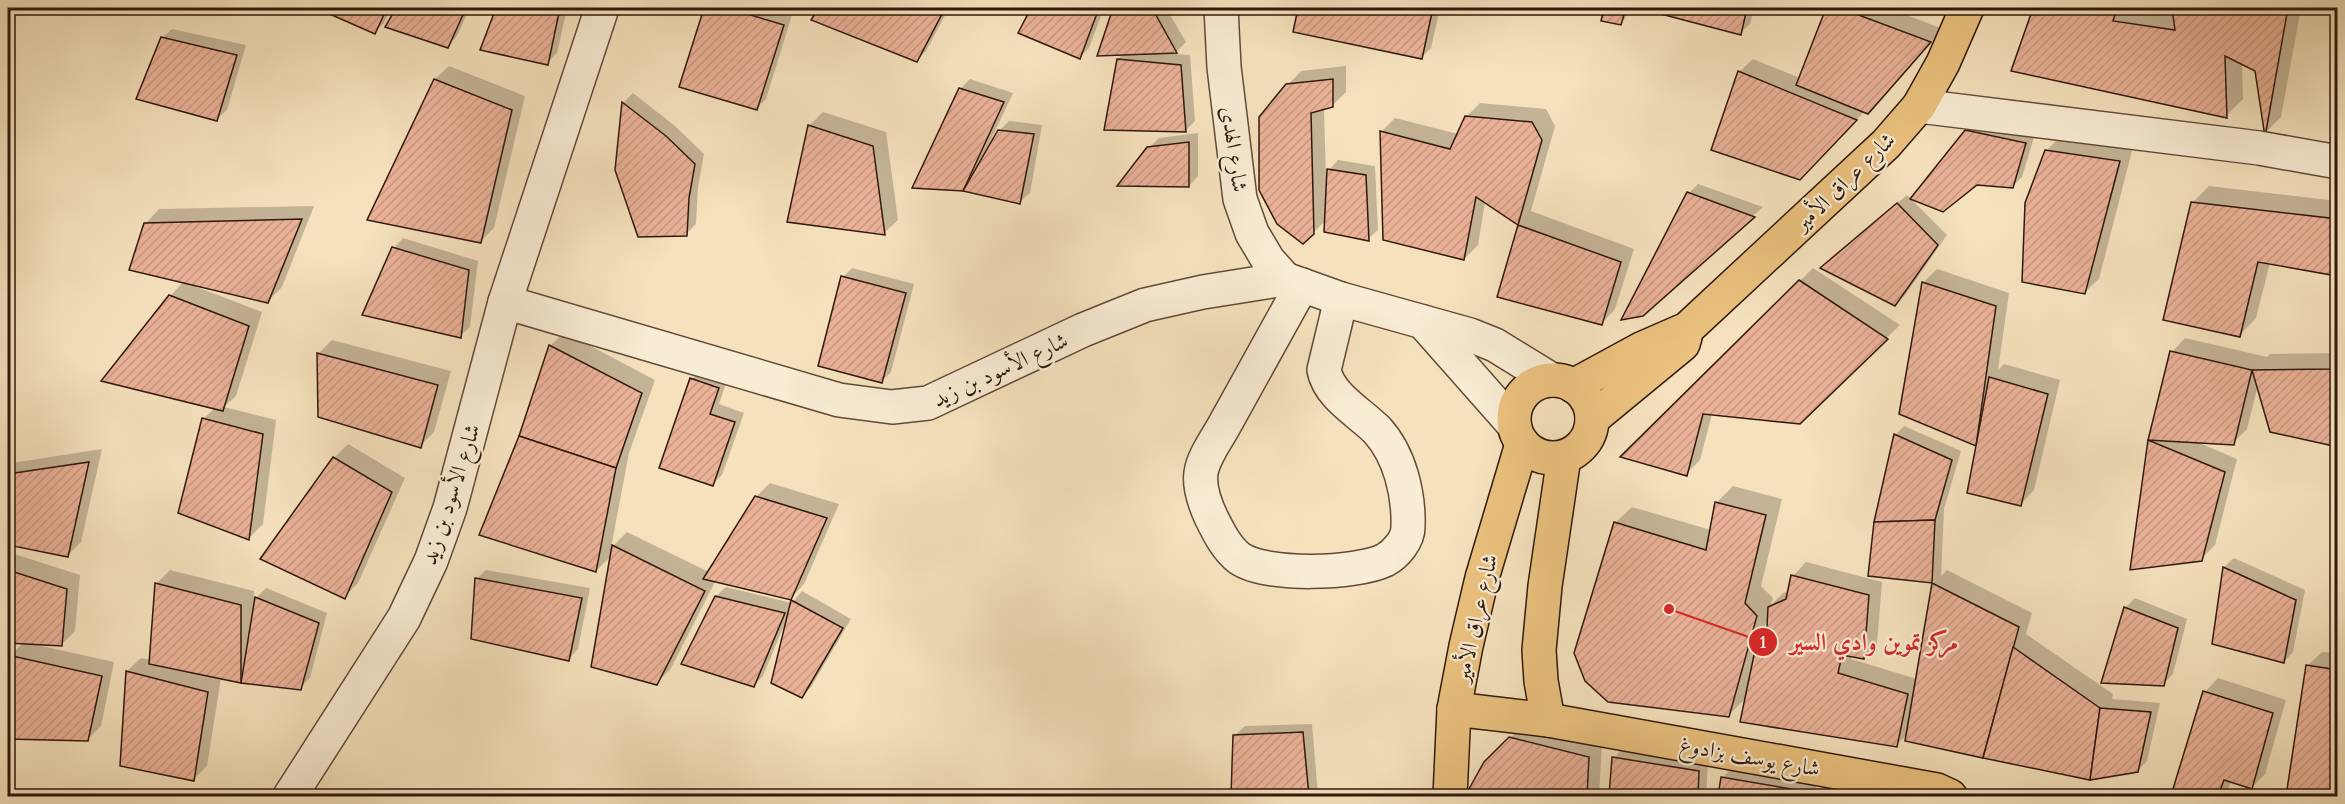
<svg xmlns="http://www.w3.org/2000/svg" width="2345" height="804" font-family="Cardo,Amiri,serif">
<defs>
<pattern id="building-hatch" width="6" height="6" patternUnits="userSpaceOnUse" patternTransform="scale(1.5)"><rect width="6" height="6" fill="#eab197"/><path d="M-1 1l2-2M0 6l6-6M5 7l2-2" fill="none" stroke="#c99881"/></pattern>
</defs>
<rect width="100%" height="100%" fill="#f5e2bd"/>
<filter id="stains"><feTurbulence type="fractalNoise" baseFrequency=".00333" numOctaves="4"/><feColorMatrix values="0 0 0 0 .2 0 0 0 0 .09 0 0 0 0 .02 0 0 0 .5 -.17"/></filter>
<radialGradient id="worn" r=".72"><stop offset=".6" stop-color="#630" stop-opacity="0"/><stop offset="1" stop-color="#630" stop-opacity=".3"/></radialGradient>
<g fill="#0003" fill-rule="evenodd">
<path d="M320 8H391L384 23 374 32Z"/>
<path d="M398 8H470L457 36 448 46 387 26Z"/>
<path d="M498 8H567L557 53 547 63 482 49Z"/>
<path d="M706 8H767L792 15 766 99 756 109 681 86Z"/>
<path d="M821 8H949L926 51 917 60 813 19Z"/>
<path d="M1033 8H1104L1089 48 1080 57 1020 33Z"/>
<path d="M1115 8H1166L1186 42 1174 54 1190 55 1195 121 1185 131 1118 59 1124 53 1100 54Z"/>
<path d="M1299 8H1440L1431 48 1421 58 1294 31Z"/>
<path d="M1605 8H1628L1625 19 1620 23 1602 20Z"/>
<path d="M1641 8H1754L1750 24 1740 33Z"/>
<path d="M1828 8H1888L1943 29 1881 98 1865 111 1814 165 1739 72 1753 59 1800 78Z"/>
<path d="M2035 8H2151L2174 11 2173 8H2301L2281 117 2266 132 2256 70 2242 63 2243 99 2226 116 2013 70Z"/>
<path d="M172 29 246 45 227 110 217 119 162 38Z"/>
<path d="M449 66 525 96 494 228 481 241 435 79Z"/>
<path d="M1346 66V92L1332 106 1324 108 1326 179H1328L1329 170 1338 160 1375 166 1378 230 1368 239 1326 220 1313 233 1287 86 1301 71Z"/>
<path d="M970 79 1013 93 988 146 990 147 999 131 1009 121 1042 125 1030 193 1020 202 963 189 960 89Z"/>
<path d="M633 93 675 126 704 154 698 187 696 224 686 234 617 169 624 102Z"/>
<path d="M1480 103 1546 109 1555 126 1531 211 1634 249 1615 309 1602 323 1499 296 1520 224 1485 202 1478 245 1464 259 1381 132 1395 118 1458 134 1466 117Z"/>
<path d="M823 112 886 132 898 220 884 233 809 126Z"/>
<path d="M1976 121 2035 134 2022 177 2013 186 1967 131Z"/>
<path d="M1198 133V176L1189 186 1149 148 1159 138Z"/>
<path d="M2060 137 2133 147 2099 279 2085 292 2046 151Z"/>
<path d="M1698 184 1763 207 1642 314 1689 193Z"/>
<path d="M2209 186 2338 201V446L2258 385 2247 429 2233 443 2197 442 2237 459 2215 545 2201 559 2132 569 2149 441 2172 352 2185 338 2267 357 2270 354 2336 353 2332 274 2270 263 2256 318 2240 335 2192 203Z"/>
<path d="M1907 195 1947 235 1905 295 1895 304 1831 259Z"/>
<path d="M314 206 282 287 268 301 193 283 192 285 262 312 236 396 224 407 276 420 263 524 249 538 203 419 215 408 170 296 184 281 146 223 159 209Z"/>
<path d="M403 238 478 261 470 327 460 336 394 248Z"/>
<path d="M852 268 914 284 891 372 882 381 843 277Z"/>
<path d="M1813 268 1900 325 1799 423 1712 414 1700 460 1686 474 1623 456Z"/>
<path d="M1937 269 2009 293 1998 370 2004 364 2060 380 2034 490 2021 504 1977 445 1900 413 1923 283Z"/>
<path d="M564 332 655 380 629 453 611 548 627 532 709 572 756 497 770 483 839 504 804 584 791 598 716 580 670 670 656 683 612 555 596 571 521 436 550 346Z"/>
<path d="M332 340 451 371 434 432 420 446 318 354Z"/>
<path d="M701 369 728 378 719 404 744 413 722 475 712 485 692 379Z"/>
<path d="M1904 426 1961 451 1944 509 1941 576 1947 570 2032 613 2026 634 2113 694 2112 699 2160 703 2147 761 2137 771 1908 734 1896 745 1747 697 1729 715 1615 523 1632 507 1711 530 1716 503 1733 486 1782 499 1761 586 1773 598 1771 605 1783 593 1790 591 1793 576 1806 562 1882 582 1877 644 1863 657 1852 655 1851 659 1917 679 1934 581 1870 575 1895 435ZM1767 619 1768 640 1759 649Z"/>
<path d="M348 444 405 478 358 583 344 597 334 458Z"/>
<path d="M102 449 81 542 68 555 8 543V467L12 463Z"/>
<path d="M8 552 80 575 75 631 61 645 37 644V645L114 662 101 726 87 740 8 737V679L10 656 23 643 8 642Z"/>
<path d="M2234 558 2305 590 2293 652 2284 662 2214 643 2224 567Z"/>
<path d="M170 570 254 591V600L266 588 327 613 310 678 300 688 221 678 207 766 194 779 122 765 127 671 141 658 151 660 156 584Z"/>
<path d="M486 570 590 588 578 649 569 659 476 579Z"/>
<path d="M726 587 792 603 802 591 851 619 811 687 802 697 786 621 763 676 754 685 716 596Z"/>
<path d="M2135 598 2187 619 2173 674 2163 684 2103 681 2126 607Z"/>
<path d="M2338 627V796H2288L2308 665 2322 652 2333 653Z"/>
<path d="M2218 678 2286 700 2265 774 2252 787 2231 781 2228 790 2221 796H2192L2174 791 2205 692Z"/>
<path d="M1312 724 1318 794 1315 796H1233L1235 735 1245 726Z"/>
<path d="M1524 724 1602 744 1599 796H1471V790L1485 763Z"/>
<path d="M1623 748 1708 761 1706 796H1610L1614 758Z"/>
<path d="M1736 764 1816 777V796H1719L1722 778Z"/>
</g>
<g fill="url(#building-hatch)" stroke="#30180c" stroke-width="1.5">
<path d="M316 8H387L375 34Z"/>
<path d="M396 8H466L448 48 385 27Z"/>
<path d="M496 8H560L548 65 480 50Z"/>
<path d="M704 8H727L784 25 757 110 679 87Z"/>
<path d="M819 8H934L943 12 917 62 811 20Z"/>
<path d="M1031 8H1099L1080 59 1018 33Z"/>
<path d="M1113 8H1152L1177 53 1097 56Z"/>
<path d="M1298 8H1433L1422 59 1293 32Z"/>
<path d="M1604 8H1626L1621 25 1601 21Z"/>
<path d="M1638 8H1747L1741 35Z"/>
<path d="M1826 8H1840L1931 42 1868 114 1796 85Z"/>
<path d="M2033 8H2117L2113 21 2175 30 2172 8H2288L2265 137 2255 71 2225 56 2227 118 2011 71Z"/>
<path d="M161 37 237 55 217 121 136 99Z"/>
<path d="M1117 59 1181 65 1186 132 1104 130Z"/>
<path d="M1738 71 1857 120 1800 180 1711 150Z"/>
<path d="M434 79 512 110 481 243 367 220Z"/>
<path d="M1333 79V107L1311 113 1314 234 1303 244 1277 224 1259 190V117L1286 84Z"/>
<path d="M959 88 1004 102 963 191 912 188Z"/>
<path d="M622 102 666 136 695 164 689 198 687 236 638 237 615 170Z"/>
<path d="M1465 116 1532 122 1542 140 1518 225 1476 197 1464 260 1383 240 1380 131 1450 149Z"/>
<path d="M808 125 873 146 885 235 787 222Z"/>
<path d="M998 130 1034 134 1020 204 963 191Z"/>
<path d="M1965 130 2026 143 2013 188 1977 185 1943 212 1910 199Z"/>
<path d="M1189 142V187L1117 186 1147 147Z"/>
<path d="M2045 150 2120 161 2085 294 2022 282 2025 203Z"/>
<path d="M1327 169 1366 175 1369 241 1324 232Z"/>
<path d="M1687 192 1755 217 1643 316 1621 320Z"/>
<path d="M2191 202 2338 219V447L2270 432 2252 370 2336 369 2331 275 2258 262 2240 337 2163 320Z"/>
<path d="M1897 203 1938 245 1895 306 1820 268Z"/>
<path d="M302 219 268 303 129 270 144 223Z"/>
<path d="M1518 225 1621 262 1602 325 1497 297Z"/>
<path d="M392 247 469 270 461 338 362 315Z"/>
<path d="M841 276 906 293 882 383 818 366Z"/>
<path d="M1799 280 1888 339 1800 424 1703 414 1687 476 1620 457Z"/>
<path d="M1922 282 1996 306 1976 446 1899 414Z"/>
<path d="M169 295 249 326 223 411 101 381Z"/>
<path d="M549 345 642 393 616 468 519 436Z"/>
<path d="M2170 351 2252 370 2234 445 2148 440Z"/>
<path d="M317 353 438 385 421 448 318 417Z"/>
<path d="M1989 377 2048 394 2021 506 1967 493Z"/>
<path d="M690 378 719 388 710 414 735 422 713 486 659 468Z"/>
<path d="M202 418 263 434 249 540 178 513Z"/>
<path d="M1894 434 1952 460 1935 520 1874 522Z"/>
<path d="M519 436 616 468 596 572 479 535Z"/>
<path d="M2148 440 2225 472 2202 561 2130 570Z"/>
<path d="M333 457 392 492 345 599 260 559Z"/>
<path d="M89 462 68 557 8 545V474Z"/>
<path d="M755 496 827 518 791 600 703 579Z"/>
<path d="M1715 502 1766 515 1745 603 1757 616 1729 717 1608 702 1585 681 1574 653 1614 522 1706 550Z"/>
<path d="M1935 520 1932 583 1868 576 1874 522Z"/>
<path d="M612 545 705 591 657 685 591 667Z"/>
<path d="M2223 567 2296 600 2284 663 2212 644Z"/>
<path d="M8 570 67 589 62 646 8 643Z"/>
<path d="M1791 575 1869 595 1864 659 1842 655 1838 673 1908 694 1897 747 1740 722 1755 650 1766 646 1768 607 1786 599Z"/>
<path d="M475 578 582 598 569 661 471 639Z"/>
<path d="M155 583 241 605V683L149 664Z"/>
<path d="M1932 583 2019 627 1983 758 1905 741Z"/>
<path d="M715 596 785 613 754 687 681 664Z"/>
<path d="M255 597 319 623 301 690 241 683Z"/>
<path d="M791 600 843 628 802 698 771 683Z"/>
<path d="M2124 607 2178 628 2164 686 2101 683Z"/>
<path d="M2338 617V653L2332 652Z"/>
<path d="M2013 647 2100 708 2090 780 1983 758Z"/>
<path d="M8 655 102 676 88 741 8 739Z"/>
<path d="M2306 665 2338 670V796H2286Z"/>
<path d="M126 671 208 692 194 781 120 766Z"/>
<path d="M2203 691 2273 713 2252 789 2224 780 2218 796H2187L2172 792Z"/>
<path d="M2100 708 2151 712 2138 772 2090 780Z"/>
<path d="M1303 732 1309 796H1231L1233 735Z"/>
<path d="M1509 737 1589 757 1587 796H1469V789L1484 762Z"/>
<path d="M1612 757 1699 771 1698 796H1609Z"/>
<path d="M1721 777 1803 791V796H1718Z"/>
</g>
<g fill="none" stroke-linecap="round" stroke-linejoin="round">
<g stroke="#614a38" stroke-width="36">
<g id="minor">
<path d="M1221 8 1224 67 1240 199 1252 233 1268 260 1285 279"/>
<path d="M1919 106 2259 148 2338 162"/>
<path d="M1302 285C1276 332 1250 378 1225 424 1217 439 1203 457 1201 473 1199 487 1205 504 1211 517 1218 531 1226 548 1239 558 1266 577 1356 574 1385 560 1396 554 1408 540 1408 527 1409 494 1400 455 1377 430 1359 412 1329 396 1324 370L1341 299"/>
<path d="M505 302 839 400 892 407 928 403 1083 330 1145 305 1203 292 1285 279 1341 299 1470 335 1495 345 1552 380"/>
<path d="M1423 322 1514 425"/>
<path d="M290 796 404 618 431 561 450 508 505 302 602 8"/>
</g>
</g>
<g stroke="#30180c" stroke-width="36">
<g id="major">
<circle cx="1553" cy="419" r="39"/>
<path d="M1573 386 1641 349 1687 329 1886 144 1919 106 1943 63 1967 8"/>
<path d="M1592 419 1683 344 1685 337"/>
<path d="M1454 709 1548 720 1937 790 1950 796"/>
<path d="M1548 720 1541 681 1539 650 1545 586 1564 457"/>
<path d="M1450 796 1454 709 1466 646 1482 578 1522 444"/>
</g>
</g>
<use href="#minor" stroke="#f8ecd4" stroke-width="33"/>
<use href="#major" stroke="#eac17e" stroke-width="33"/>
</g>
<g text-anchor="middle" stroke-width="4.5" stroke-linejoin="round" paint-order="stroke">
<g font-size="22" fill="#30180c" stroke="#f8ecd4">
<text transform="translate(1235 149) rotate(82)" y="8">شارع الهدى</text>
<text transform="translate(1844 181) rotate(-44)" y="8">شارع عراق الأمير</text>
<text transform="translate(1000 369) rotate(-25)" y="8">شارع الأسود بن زيد</text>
<text transform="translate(450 494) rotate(-72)" y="8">شارع الأسود بن زيد</text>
<text transform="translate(1475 618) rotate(-77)" y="8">شارع عراق الأمير</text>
<text transform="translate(1750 756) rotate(10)" y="8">شارع يوسف بزادوغ</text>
</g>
</g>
<path fill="none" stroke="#d62828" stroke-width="2" d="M1669 609L1763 642"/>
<g fill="#d62828" stroke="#f8ecd4" stroke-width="2">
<circle cx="1669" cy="609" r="6"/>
<circle cx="1763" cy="642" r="15"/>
</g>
<g font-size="18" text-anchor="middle" font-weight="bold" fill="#fff">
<text x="1763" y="648">1</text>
</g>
<g font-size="24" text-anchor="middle" font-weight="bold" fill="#d62828" stroke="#f8ecd4" stroke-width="4.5" stroke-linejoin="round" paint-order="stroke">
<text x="1874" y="650">مركز تموين وادي السير</text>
</g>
<rect width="2345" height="804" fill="none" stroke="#f5e2bd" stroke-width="30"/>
<rect x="9" y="9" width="2327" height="786" fill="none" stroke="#30180c" stroke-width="3"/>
<rect x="15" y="15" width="2315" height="774" fill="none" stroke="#30180c" stroke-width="1.5"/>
<rect width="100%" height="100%" filter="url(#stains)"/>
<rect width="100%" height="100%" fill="url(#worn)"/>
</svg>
